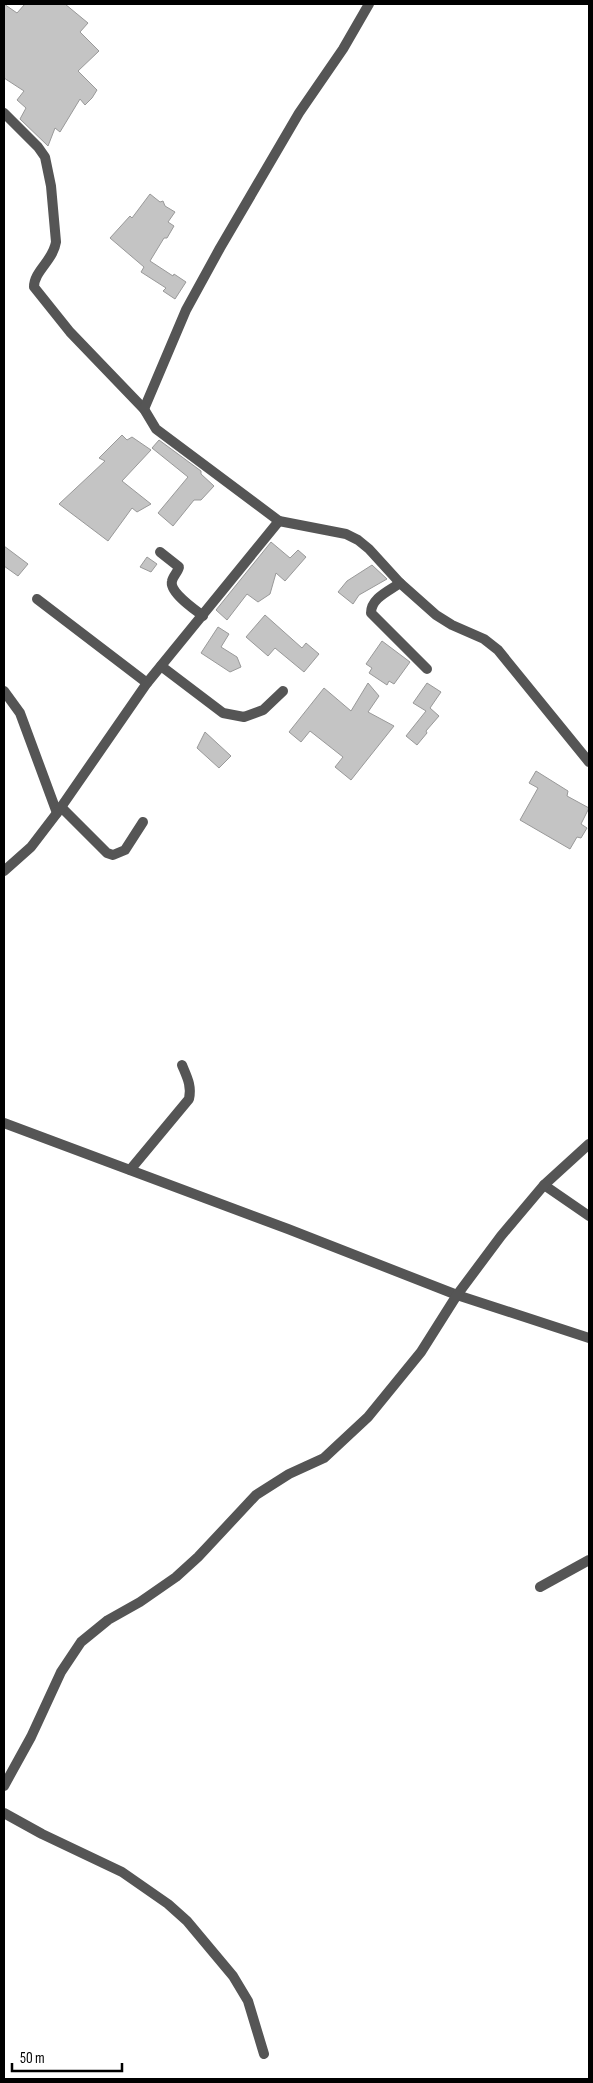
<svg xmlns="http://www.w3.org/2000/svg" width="593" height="2083" font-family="'Sofia Sans Condensed',sans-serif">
<rect width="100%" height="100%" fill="#fff"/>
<g fill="#c4c4c4" stroke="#999">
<path d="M4 4 17 13 25 4H65L88 23 80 32 99 51 78 71 97 90 92 98 85 105 80 99 60 132 55 128 48 146 20 119 26 108 17 100 24 91 4 78Z"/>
<path d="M150 194 160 202 163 201 165 206 175 212 168 222 174 226 167 238H164L150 261 173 276 174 274 186 282 175 299 163 291 166 288 141 272 144 267 110 238 130 216 132 218Z"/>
<path d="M122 435 127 440 132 437 151 450 122 481 151 504 137 512 132 508 108 541 59 504 105 461 99 458Z"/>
<path d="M159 440 201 471V474L214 486 201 500H194L173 526 158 513 188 477 152 448Z"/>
<path d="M271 542 290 558 298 550 306 557 285 581 276 573 270 594 258 602 247 594 227 620 216 610Z"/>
<path d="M4 546 28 564 18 576 4 566Z"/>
<path d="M147 557 157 564 151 572 140 567Z"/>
<path d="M372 565 387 579 359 595 353 604 338 592 347 581Z"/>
<path d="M265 615 302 648 306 643 319 654 304 672 275 648 268 656 246 637Z"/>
<path d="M218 627 229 634 221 647 237 657 241 667 230 672 201 653Z"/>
<path d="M382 641 410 662 394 684 389 681 387 685 369 673 372 668 366 664Z"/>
<path d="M368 683 379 696 368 712 394 726 351 780 335 767 343 757 310 731 301 742 289 732 324 688 351 711Z"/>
<path d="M427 683 441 692 430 708 439 716 426 731 427 733 417 745 406 736 426 711 413 703Z"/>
<path d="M205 732 231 756 219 768 197 748Z"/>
<path d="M536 771 568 791 567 796 589 808 581 824 587 828 581 838 577 837 570 849 520 820 538 788 529 783Z"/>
</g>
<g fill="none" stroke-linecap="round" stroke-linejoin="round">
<g stroke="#555" stroke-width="10">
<path d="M4 113 38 147 45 157 51 186 56 242C53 261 34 271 34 287L70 332 144 409 156 429 279 521 346 534 358 540 369 549 400 583 436 615 452 625 484 639 498 650 589 762"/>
<path d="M144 409 186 310 220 248 299 113 343 49 369 4"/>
<path d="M160 552 179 567C178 572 173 576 172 581 169 592 194 609 203 616"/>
<path d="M400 583C389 591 371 598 371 613L427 669"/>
<path d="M37 599 147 683"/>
<path d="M161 666 223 713 244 717 263 710 283 691"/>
<path d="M4 691 20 713 57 813"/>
<path d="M61 807 107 853 113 855 125 850 143 822"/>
<path d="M4 871 31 847 57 813 147 683 279 521"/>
<path d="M4 1123 288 1229 457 1295 589 1338"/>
<path d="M130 1170 189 1099C192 1086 187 1077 182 1065"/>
<path d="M544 1185 589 1216"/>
<path d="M540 1587 589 1560"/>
<path d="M4 1786 31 1737 61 1672 81 1642 108 1620 140 1602 176 1577 198 1557 256 1495 289 1474 324 1458 368 1417 421 1352 457 1295 501 1236 544 1185 589 1144"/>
<path d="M4 1813 42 1834 122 1872 168 1904 187 1921 233 1976 248 2001 264 2054"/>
</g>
</g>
<rect width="593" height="2083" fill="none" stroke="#000000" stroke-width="10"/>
<path d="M12 2063v8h110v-8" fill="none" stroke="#000000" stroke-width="2.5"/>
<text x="20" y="2063" font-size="15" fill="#000000" stroke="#ffffff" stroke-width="4" paint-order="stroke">50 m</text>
</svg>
